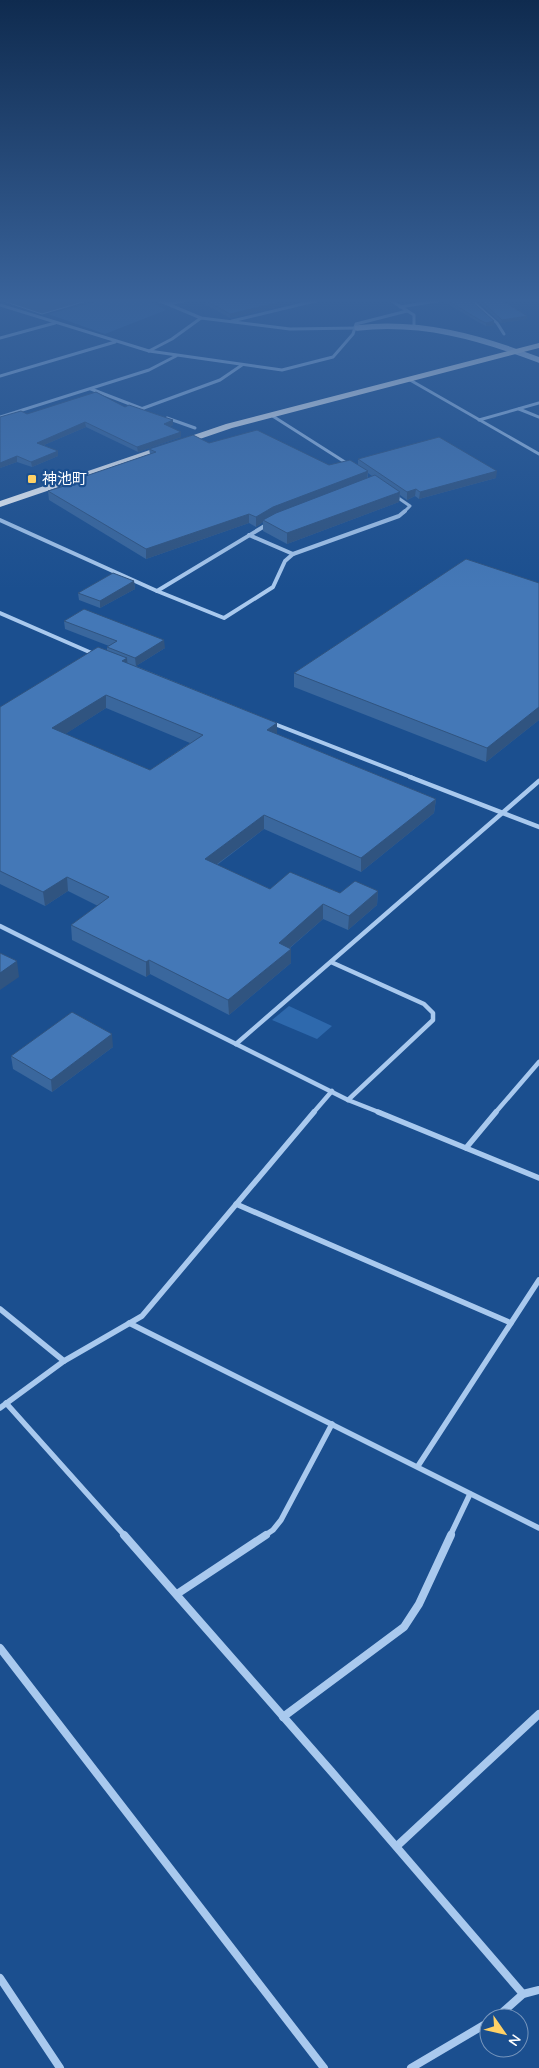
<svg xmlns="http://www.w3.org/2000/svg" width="539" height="2068" font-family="Quicksand,'Noto Sans JP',sans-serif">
<rect width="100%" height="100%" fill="#1b4f8f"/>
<g fill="#2e69ad">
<path d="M104 300H147L166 310 105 334 48 314Z"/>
<path d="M289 1006 332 1026 317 1039 272 1020Z"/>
</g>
<path fill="#3c6290" stroke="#9cc4f0" d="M0 300H90L42 314Z"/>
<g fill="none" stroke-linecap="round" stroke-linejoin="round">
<g stroke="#a9c9ee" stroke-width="3">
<path d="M158 300 201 318 290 329 357 328"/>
<path d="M390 300 414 315V325"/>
<path d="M471 300 497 323 504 334"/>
<path d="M168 304 187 300"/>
<path d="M0 305 149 351 282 370 333 357 353 334 356 324 407 311"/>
<path d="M400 307 442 300"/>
<path d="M232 321 319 300"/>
<path d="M0 338 55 323"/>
<path d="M149 351 172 339 201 318"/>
<path d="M0 376 115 342"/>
<path d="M410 380 539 454"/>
<path d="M91 389 143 409"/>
<path d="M141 409 220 380 242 365"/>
<path d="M519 409 539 417"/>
<path d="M271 415 348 464"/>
<path d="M0 417 149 370 176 356"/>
<path d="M167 418 195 428"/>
<path d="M479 420 539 403"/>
<path d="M394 495 410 506 404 512"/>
</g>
<g stroke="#a9c9ee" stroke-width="4">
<path d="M0 520 157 591 224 618 273 587 285 561 293 554 399 516 405 511"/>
<path d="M249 535 293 554"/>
<path d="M157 591 268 524"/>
<path d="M0 613 94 654"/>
<path d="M272 723 413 778"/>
</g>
<g stroke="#a9c9ee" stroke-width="4.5">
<path d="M410 777 539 827"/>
<path d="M0 926 348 1100 381 1113"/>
<path d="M331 962 424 1004 433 1013V1020L348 1100"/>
<path d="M236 1044 539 781"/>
<path d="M313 1113 332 1091"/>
<path d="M495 1113 539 1062"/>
</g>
<g stroke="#a9c9ee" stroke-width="5.5">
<path d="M378 1112 539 1178"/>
<path d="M466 1148 496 1112"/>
<path d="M236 1204 511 1323"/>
<path d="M0 1309 64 1361"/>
<path d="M129 1323 539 1528"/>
<path d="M6 1403 125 1536"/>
<path d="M0 1408 64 1361 142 1316 314 1112"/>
<path d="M418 1466 539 1280"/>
<path d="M264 1536 273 1530 281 1520 332 1424"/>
<path d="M450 1536 470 1494"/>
</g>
<g stroke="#a9c9ee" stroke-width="8">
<path d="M124 1535 331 1771 523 1994"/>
<path d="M177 1594 266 1535"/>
<path d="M0 1648 324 2068"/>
<path d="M283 1717 404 1627 419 1604 451 1535"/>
<path d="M397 1846 539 1714"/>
<path d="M0 1978 60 2068"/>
<path d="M496 2018 523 1994 539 1990"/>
<path d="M411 2068 489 2022"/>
</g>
<path stroke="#d6e6fa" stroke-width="5.5" d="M357 328C422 321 479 337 539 360"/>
<path fill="#fff" fill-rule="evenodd" d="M539 343V348L232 428 0 507V501L226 424Z"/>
</g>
<g fill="#3a679d" fill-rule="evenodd">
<path d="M205 300H304L230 318 205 304Z"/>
<path d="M444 300H470L494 325 486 326 478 322 445 302Z"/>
<path d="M476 300H502L527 316V319L501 323Z"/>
<path d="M125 407 173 420V425L170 426 181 437 138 452 86 427 44 445 58 456 32 467 17 462 0 468 27 414Z"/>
<path d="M209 443 329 465H358V459L496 478 419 499 415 496 407 500 400 495 399 502 287 544 263 531V522L256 527 249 523 146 559 49 500 48 491 74 483V480L150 454 149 449ZM368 473 372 476 368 478Z"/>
<path d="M134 581 135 589 100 608 79 600 78 593Z"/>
<path d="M539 583V720L486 762 294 687V673Z"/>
<path d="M64 621 165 648 136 666 277 723V734L436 799 434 813 361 872 264 829 217 865 270 889 340 893 378 891 377 905 348 930 323 919 290 948 291 949V963L229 1015 150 974 146 977 72 940 71 925 98 906 68 891 45 906 0 884V707L107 650V647L109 646 65 629ZM106 708 190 743 150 770 65 734Z"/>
<path d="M113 1047 52 1092 13 1069 11 1056Z"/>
</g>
<g fill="#305480">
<path d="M289 300H304L230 318V314Z"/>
<path d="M527 316V319L501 323 502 320Z"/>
<path d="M494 321V325L486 326V323Z"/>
<path d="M173 420V425L165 429 164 424Z"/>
<path d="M85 422 86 427 37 448V443Z"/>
<path d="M181 432V437L138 452 137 447Z"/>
<path d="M58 451V456L32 467 31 462Z"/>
<path d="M17 456V462L0 468V463Z"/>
<path d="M368 471 367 480 263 520V522L256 527V517L273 507Z"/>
<path d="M497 471 496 478 419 499 420 492Z"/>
<path d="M416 489 415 496 407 500V492Z"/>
<path d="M400 492 399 502 287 544V533Z"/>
<path d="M249 514V523L146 559V549Z"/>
<path d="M134 581 135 589 100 608V601Z"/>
<path d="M164 640 165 648 136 666 135 658Z"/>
<path d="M127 658 128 671 122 661Z"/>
<path d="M106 695V708L53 742 52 728Z"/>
<path d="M539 707V720L486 762 487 748Z"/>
<path d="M277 723V737L267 730Z"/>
<path d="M436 799 434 813 361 872V858Z"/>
<path d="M264 815V829L205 873V859Z"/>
<path d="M67 877 68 891 45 906 43 892Z"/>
<path d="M378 891 377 905 348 930 349 916Z"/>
<path d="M323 904V919L279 957V943Z"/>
<path d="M291 949V963L229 1015 228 1000Z"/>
<path d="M149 960 150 974 146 977V962Z"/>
<path d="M17 961 19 977 0 990V973Z"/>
<path d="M112 1034 113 1047 52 1092 51 1080Z"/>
</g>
<g fill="#4478b7" stroke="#305480" fill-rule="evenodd">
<path d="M205 300H289L230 314Z"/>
<path d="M447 300H470L494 321 486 323 478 319Z"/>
<path d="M480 300H502L527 316 502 320Z"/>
<path d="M96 392 125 407 129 405 173 420 164 424 181 432 137 447 85 422 37 443 58 451 31 462 17 456 0 463V417L21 411 27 414Z"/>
<path d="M257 430 329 465 350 460 368 471 273 507 256 517 249 514 146 549 48 491 77 482 74 480 156 452 149 449 193 435 209 443Z"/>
<path d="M439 437 497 471 420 492 416 489 407 492 358 459Z"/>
<path d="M375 475 400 492 287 533 263 520 276 513Z"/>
<path d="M466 559 539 583V707L487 748 294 673Z"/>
<path d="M113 573 134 581 100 601 78 593Z"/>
<path d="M84 609 164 640 135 658 107 647 117 641 64 621Z"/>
<path d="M98 647 127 658 122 661 277 723 267 730 436 799 361 858 264 815 205 859 270 889 290 872 340 893 355 881 378 891 349 916 323 904 279 943 291 949 228 1000 149 960 146 962 71 925 109 897 67 877 43 892 0 871V707ZM106 695 203 735 150 770 52 728Z"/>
<path d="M0 953 17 961 0 973Z"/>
<path d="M72 1012 112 1034 51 1080 11 1056Z"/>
</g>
<linearGradient id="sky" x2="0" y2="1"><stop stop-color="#0f2b4f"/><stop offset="0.51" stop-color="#39639b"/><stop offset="1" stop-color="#39639b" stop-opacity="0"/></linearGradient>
<rect width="539" height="589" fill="url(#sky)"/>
<rect fill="#ffd166" stroke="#1b4f8f" stroke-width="2" x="27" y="474" width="10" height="10" rx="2.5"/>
<g text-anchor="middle" stroke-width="4.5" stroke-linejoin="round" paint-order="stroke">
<g font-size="15" fill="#fff" stroke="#1b4f8f" text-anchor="start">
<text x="42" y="484">神池町</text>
</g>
</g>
<g transform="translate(504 2033) rotate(124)"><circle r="24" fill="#1b4f8f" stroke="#7695bc"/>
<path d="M0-4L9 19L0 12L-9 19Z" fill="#ffd166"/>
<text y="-8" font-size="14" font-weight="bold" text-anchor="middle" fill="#ffffff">N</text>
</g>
</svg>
